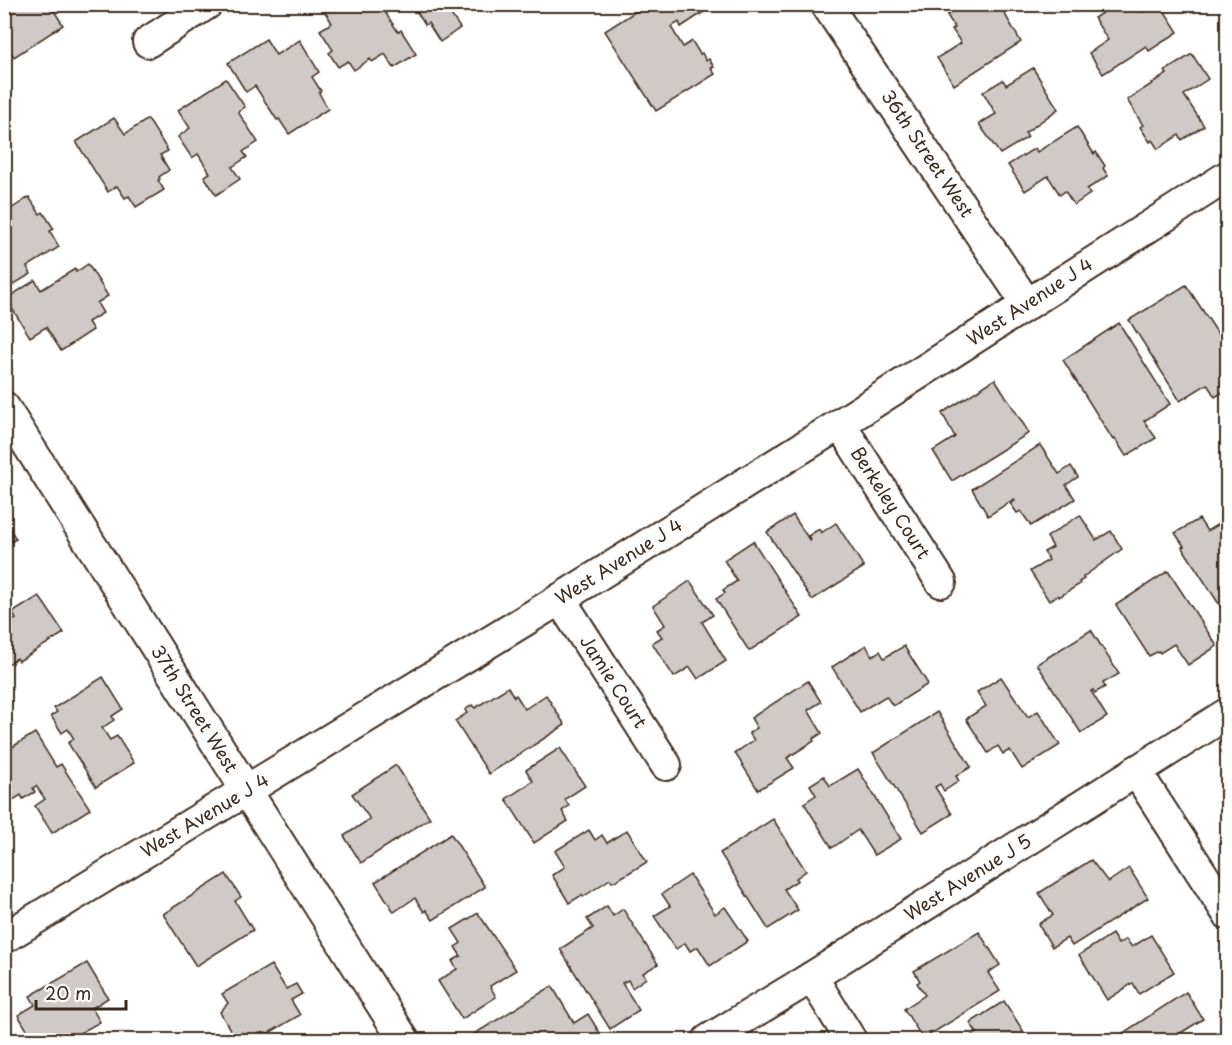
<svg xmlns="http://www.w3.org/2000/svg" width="1232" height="1045" font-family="'Playpen Sans',sans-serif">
<rect width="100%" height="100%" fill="#fff"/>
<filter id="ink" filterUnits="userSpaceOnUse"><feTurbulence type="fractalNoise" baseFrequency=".0167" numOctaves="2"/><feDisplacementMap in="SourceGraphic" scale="12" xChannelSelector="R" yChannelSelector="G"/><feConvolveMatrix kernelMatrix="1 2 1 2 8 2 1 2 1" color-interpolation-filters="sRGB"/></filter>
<g filter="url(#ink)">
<g fill="#cfcac7" stroke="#3b2a1e" stroke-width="1.5">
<path d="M4 4H54L51 6 63 25 14 57 4 42Z"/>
<path d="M320 4H384L381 6 398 32 401 30 416 54 394 68 385 54 372 62 370 59 354 70 348 61 338 67 329 53 333 50 320 30 332 23Z"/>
<path d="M412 4H459L460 6 450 13 460 28 440 42 428 23 425 25Z"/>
<path d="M647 4H716L681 27 679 22 671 27 683 47 692 41 700 54 702 53 706 61 709 59 714 67 711 68 715 74 656 111 605 31Z"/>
<path d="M964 4H999L1021 42 954 85 937 58 961 43 952 29 955 28 947 15Z"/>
<path d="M1109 4H1137L1142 12 1149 7 1160 4 1178 32 1149 51 1146 46 1103 74 1089 53 1108 40 1094 18 1111 7Z"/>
<path d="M266 39 276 55 300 40 319 72 312 77 321 91 319 93 328 109 289 134 279 119 277 120 255 86 246 92 228 63Z"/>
<path d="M1192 54 1208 79 1184 95 1204 126 1182 140 1179 135 1158 149 1152 140 1150 142 1140 127 1143 125 1127 100 1167 74 1165 71Z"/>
<path d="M1033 68 1058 109 1025 133 1028 137 1000 154 979 124 996 114 983 92 1003 80 1006 85Z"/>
<path d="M226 79 245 107 238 112 258 142 243 152 247 157 232 167 240 179 216 195 204 176 210 173 198 154 192 158 178 137 190 128 178 110Z"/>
<path d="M114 118 125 134 148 119 168 151 160 155 169 170 159 177 160 179 158 180 164 190 136 207 129 196 125 198 117 186 108 192 76 142Z"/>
<path d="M1077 127 1094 154 1096 152 1105 166 1103 168 1108 176 1087 189 1090 194 1074 205 1065 191 1060 195 1048 176 1025 191 1008 165 1035 148 1037 152Z"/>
<path d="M29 197 40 214 43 212 54 229 50 231 59 247 27 267 31 274 4 290V205L8 211Z"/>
<path d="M88 264 108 296 97 303 103 313 88 322 93 330 61 351 46 327 30 337 6 299 35 280 41 290 75 269 76 272Z"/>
<path d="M1186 285 1228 349V389L1215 397 1207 384 1180 401 1129 320Z"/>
<path d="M1119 323 1170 404 1144 421 1156 438 1126 456 1115 439 1113 440 1063 360Z"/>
<path d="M995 379 1029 433 952 481 933 451 955 437 942 413Z"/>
<path d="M1040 445 1059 474 1071 466 1078 477 1066 485 1075 499 1031 526 1021 511 1017 513 1010 503 1015 501 1014 499 988 516 972 489Z"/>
<path d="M793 515 810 541 811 540 808 536 819 529 821 533 836 523 864 567 812 600 767 532Z"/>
<path d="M1080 515 1096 540 1111 531 1122 549 1083 577 1084 579 1079 582 1080 584 1059 597 1058 595 1049 601 1030 571 1049 560 1044 552 1053 547 1047 537Z"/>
<path d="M1228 518V618L1182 547 1184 546 1175 533 1199 519 1207 531Z"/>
<path d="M4 519 16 539 4 546Z"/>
<path d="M753 541 802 617 749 651 716 599 725 593 723 590 737 581 724 560Z"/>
<path d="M1168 571 1217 646 1188 665 1174 644 1160 653 1159 651 1149 656 1116 605Z"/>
<path d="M690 581 713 615 702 622 726 661 698 679 690 667 674 677 652 643 662 637 657 630 665 625 653 606Z"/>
<path d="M39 596 64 633 19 661 17 658 4 667V627L16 619 12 613Z"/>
<path d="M1091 630 1119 674 1103 683 1105 687 1095 693 1093 690 1091 691 1107 717 1081 733 1037 664Z"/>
<path d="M866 645 872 656 880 651 884 658 904 646 928 684 893 706 886 696 860 712 832 667Z"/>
<path d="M103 677 123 709 112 716 114 720 102 728 110 740 117 736 134 763 96 787 68 743 74 739 68 729 62 733 51 716 57 712 54 708Z"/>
<path d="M1001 677 1028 717 1038 711 1060 745 1022 769 1010 750 1003 754 998 746 988 753 966 719 986 706 977 692Z"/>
<path d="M808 681 821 702 808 710 822 733 813 739 814 741 787 758 794 768 758 790 735 753 754 740 749 733 757 728 751 718Z"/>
<path d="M508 687 514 697 516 695 525 709 546 695 565 725 489 774 455 721 467 713 465 710 472 705 475 708Z"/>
<path d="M937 712 971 767 956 776 959 781 944 791 940 784 935 787 952 814 923 832 873 753Z"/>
<path d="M35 733 56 767 61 764 90 809 52 833 35 806 45 799 36 786 33 788 35 792 23 799 21 795 10 802 4 794V752Z"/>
<path d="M560 748 585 786 565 799 569 806 562 811 568 821 534 843 506 799 533 781 526 770Z"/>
<path d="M396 765 430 818 361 863 344 836 370 819 352 794Z"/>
<path d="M858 769 901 839 874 855 858 830 832 848 804 803 816 795 810 785 824 776 830 786Z"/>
<path d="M773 819 806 871 796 878 798 880 784 889 798 910 768 929 720 853Z"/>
<path d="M589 830 595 840 602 835 607 843 627 830 647 862 617 880 612 882 610 879 583 897 582 895 569 903 552 875 565 867 555 851Z"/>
<path d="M451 834 485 887 433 920 426 910 424 912 415 898 394 912 375 882Z"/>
<path d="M1091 860 1108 882 1129 868 1148 898 1072 946 1067 938 1052 947 1038 924 1053 915 1039 893Z"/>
<path d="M226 874 241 897 235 901 253 930 196 966 163 914Z"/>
<path d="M690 875 715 914 725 907 748 941 710 966 698 947 690 951 685 943 676 949 654 916 670 906 662 894Z"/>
<path d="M607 906 613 916 623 909 658 964 643 973 646 978 632 988 628 980 622 983 639 1010 610 1029 560 949 593 928 587 919Z"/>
<path d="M478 913 516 970 490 986 496 997 462 1019 438 981 457 969 452 961 461 956 455 947 461 943 452 929Z"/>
<path d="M979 932 1000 965 988 973 1000 991 923 1039 904 1009 925 995 917 983 920 981 914 971Z"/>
<path d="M1112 934 1118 944 1126 939 1132 947 1151 935 1174 972 1139 994 1133 983 1107 1000 1079 955Z"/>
<path d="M87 963 108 998 92 1008 100 1022 67 1040H43L38 1031 30 1035 18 1015 35 1005 30 996Z"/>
<path d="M271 965 286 989 296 984 302 994 291 1000 300 1015 257 1040H236L220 1012 228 1003 222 994Z"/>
<path d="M552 986 574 1023 588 1014 601 1035 593 1040H474L471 1036Z"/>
<path d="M1186 992 1203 1019 1176 1036 1180 1040H1119L1117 1037Z"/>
<path d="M1004 1001 1029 1040H971L969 1037 977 1033 970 1023Z"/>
</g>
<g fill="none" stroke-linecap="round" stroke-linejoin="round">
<g stroke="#3b2a1e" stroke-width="34">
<g id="street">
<path d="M826 4 1027 304"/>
<path d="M148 42 207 4"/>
<path d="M4 407 404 1040"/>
<path d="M840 424 941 582"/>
<path d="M560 599 666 765"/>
<path d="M1136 771 1228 914"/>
<path d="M4 938 560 599 840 424 1228 176"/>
<path d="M812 977 851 1040"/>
<path d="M708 1040 812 977 1228 713"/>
</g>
</g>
<use href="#street" stroke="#fff" stroke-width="30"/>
</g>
</g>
<g text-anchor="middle" stroke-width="5" stroke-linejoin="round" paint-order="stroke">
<g font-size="18" fill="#3b2a1e" stroke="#fff">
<text transform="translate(927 154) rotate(56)" y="6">36th Street West</text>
<text transform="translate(1030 302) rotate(-33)" y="6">West Avenue J 4</text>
<text transform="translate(890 503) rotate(57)" y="6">Berkeley Court</text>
<text transform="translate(619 562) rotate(-32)" y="6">West Avenue J 4</text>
<text transform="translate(613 682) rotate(57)" y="6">Jamie Court</text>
<text transform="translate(194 709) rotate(58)" y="6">37th Street West</text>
<text transform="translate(205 816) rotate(-31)" y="6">West Avenue J 4</text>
<text transform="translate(968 878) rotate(-32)" y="6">West Avenue J 5</text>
</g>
</g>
<rect width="1232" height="1045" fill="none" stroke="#fff" stroke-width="24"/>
<rect x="12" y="12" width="1208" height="1021" fill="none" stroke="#3b2a1e" stroke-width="2" filter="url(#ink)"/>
<path d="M36 1000v9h90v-9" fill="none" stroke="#3b2a1e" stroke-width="3"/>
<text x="45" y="1000" font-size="18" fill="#3b2a1e" stroke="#ffffff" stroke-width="4.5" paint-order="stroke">20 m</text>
</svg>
